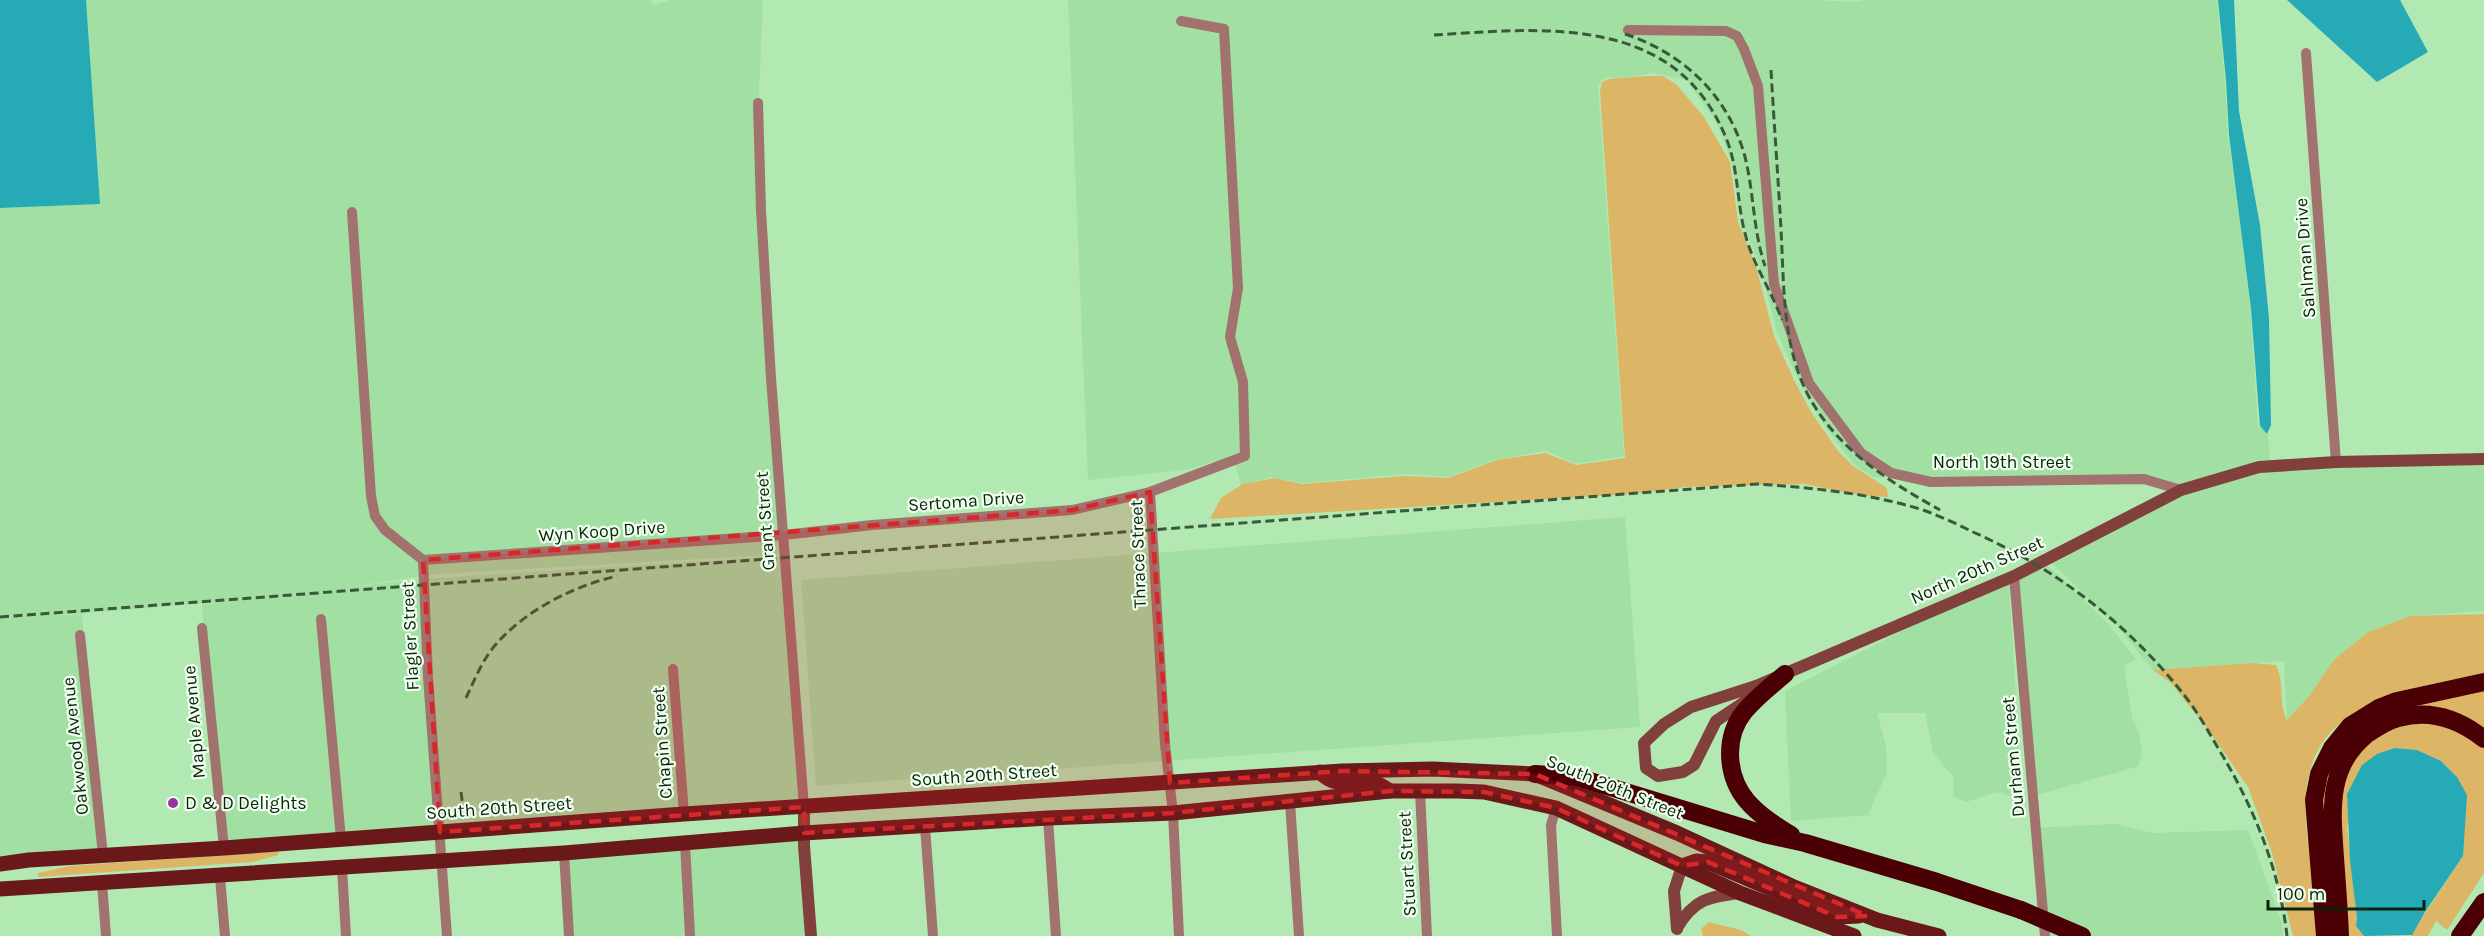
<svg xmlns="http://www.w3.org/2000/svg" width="2484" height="936" font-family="Karla,sans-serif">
<rect width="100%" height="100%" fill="#b2e9b2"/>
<g fill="#a2dfa3">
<path d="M86 0H651L653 5 670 0H763L758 115 784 554 437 574 349 587 421 579 784 556 803 805 223 847 207 684 202 605 228 601 77 614 2 615H82L103 859 0 866V208L100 204Z"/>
<path d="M1068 0H1812L1856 2 1866 0H2217L2225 82 2228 139 2236 186 2250 306 2258 426 2268 434 2270 465 2182 487 2145 476 1933 479 1873 477 1855 465 1844 452 1820 419 1795 373 1777 332 1759 263 1740 218 1732 162 1717 124 1687 80 1652 73 1623 78 1608 77 1603 79 1598 86 1624 456 1576 464 1546 451 1494 460 1448 477 1407 474 1302 483 1271 477 1241 485 1233 456 1186 470 1088 480Z"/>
<path d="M2484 461V611L2411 616 2310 695 2287 720 2284 661 2153 670 2117 626 2048 559 2181 493 2259 470Z"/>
<path d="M1625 517 1640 727 816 786 801 580Z"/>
<path d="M2043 561 2104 619 2136 659 2125 665V673L2132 718 2139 732 2142 752 2139 766 2030 797 2016 576Z"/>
<path d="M2009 579 2022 799 1997 792 1966 802 1953 796 1954 778 1933 752 1925 713H1877L1886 746 1887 772 1868 815 1791 821 1785 691 1939 612Z"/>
<path d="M2115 824 2153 833 2248 830 2282 923 2283 936H2042L2034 828Z"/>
<path d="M802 834 812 936H570L565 853Z"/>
</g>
<g fill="#dcb666">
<path d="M1647 76H1663L1677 85 1704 117 1730 162 1738 222 1756 266 1774 336 1794 380 1811 412 1838 451 1853 466 1887 488 1888 497 1859 495 1805 484 1684 487 1632 494 1210 519 1221 498 1243 484 1274 478 1302 484 1404 476 1448 478 1497 460 1545 453 1576 465 1625 458 1600 92 1602 82 1608 79Z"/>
<path d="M2484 614V673C2415 689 2321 697 2307 784 2304 804 2306 824 2308 844H2313L2320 936H2293L2272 853 2248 787 2207 728 2171 683 2153 670 2252 663 2276 665C2285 683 2278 703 2287 720L2310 695 2334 660 2368 632 2411 616Z"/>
<path d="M2484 687V731C2460 713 2431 706 2401 712 2364 720 2333 754 2327 792 2325 808 2327 826 2329 843 2331 870 2333 898 2335 925L2332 926C2330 905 2330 883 2327 862 2325 853 2321 845 2320 836 2314 783 2332 729 2386 709 2414 698 2454 694 2484 687Z"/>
<path d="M2433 720 2475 740 2484 749V873L2447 930 2436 921 2428 936H2410L2463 856 2457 777 2441 761 2417 750 2395 748 2347 826 2357 918 2356 926 2364 936H2349L2336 816 2348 762 2385 728Z"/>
<path d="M279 851 278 855 253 862 38 877V873L70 866Z"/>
<path d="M1709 922 1741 930 1751 936H1703L1701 929Z"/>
</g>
<g fill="#25aab6">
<path d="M0 0H86L100 204 0 208Z"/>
<path d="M2218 0H2234L2239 111 2260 225 2269 319 2271 425 2267 434 2260 426 2251 309 2229 135 2226 80Z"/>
<path d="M2287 0H2400L2428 52 2377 82Z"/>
<path d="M2395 748 2417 750 2441 761 2457 777 2467 795 2463 856 2425 912 2412 935 2364 936 2356 926 2357 918 2350 860 2347 794 2362 765 2377 754Z"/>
</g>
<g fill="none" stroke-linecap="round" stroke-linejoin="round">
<g stroke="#a2726e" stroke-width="10">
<path d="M1628 30 1726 31 1737 36 1744 49 1758 86 1774 284 1809 383 1861 453 1891 473 1931 482 2144 479 2181 490"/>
<path d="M2306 53 2336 462"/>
<path d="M758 103 761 210 771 378 804 807"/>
<path d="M352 212 371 496 375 516 385 530 423 560 428 677 447 936"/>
<path d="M1150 492 1165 744 1173 813 1179 936"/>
<path d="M423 560 784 535 872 525 1072 510 1150 492 1245 456 1243 382 1230 337 1238 288 1224 29 1181 21"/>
<path d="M2014 576 2045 936"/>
<path d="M321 619 341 839"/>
<path d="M202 628 224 848"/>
<path d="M80 635 103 855"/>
<path d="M673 669 684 814"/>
<path d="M1420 791 1427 936"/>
<path d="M1290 802 1299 936"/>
<path d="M1556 808 1551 825 1557 936"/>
<path d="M1048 818 1056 936"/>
<path d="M925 826 933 936"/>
<path d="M685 843 690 936"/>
<path d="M564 853 569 936"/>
<path d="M342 868 346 936"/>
<path d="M220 877 225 936"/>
<path d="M102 883 106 936"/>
</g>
<g stroke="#82403d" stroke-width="12">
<path d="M1749 699 1716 721 1694 765 1683 772 1658 776 1646 768 1644 743 1664 724 1691 707 1756 686 2014 576 2181 490 2259 467 2336 462 2484 459"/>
<path d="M804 807V846L811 936"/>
<path d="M1677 928C1694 899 1708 897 1740 893"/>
<path d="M1677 929 1674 891 1682 866"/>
</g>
<g stroke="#6a1819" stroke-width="15">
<path d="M1320 772C1335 789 1353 780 1372 782 1378 783 1385 788 1390 791"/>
<path d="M0 864 29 860 224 848 684 814 1342 771 1433 769 1535 774 1677 833 1794 887 1877 920 1939 936"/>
<path d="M1682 866 1696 861 1708 862 1837 917 1859 916"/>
<path d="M0 889 564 853 804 833 1048 818 1173 813 1390 791H1457L1484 792 1556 808 1740 893 1854 936"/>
</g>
<g stroke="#4a0004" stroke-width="18">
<path d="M1785 674C1771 686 1756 697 1744 712 1724 737 1726 776 1747 801 1759 815 1775 825 1791 835"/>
<path d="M1535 774 1577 777 1764 834 1805 843 1937 882 2021 910"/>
<path d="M2325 936 2314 800 2319 774 2332 748 2350 726 2379 708 2397 701 2484 682"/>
<path d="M2340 936C2339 910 2337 884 2335 858 2332 812 2326 768 2366 735 2376 728 2386 721 2398 718 2430 709 2459 719 2484 739"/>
<path d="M2460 936 2484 902"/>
</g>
<g stroke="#3a593a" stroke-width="3" stroke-dasharray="9 4.5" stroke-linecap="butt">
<path d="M1625 34C1683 53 1729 96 1745 157 1754 193 1753 230 1765 266"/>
<path d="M1434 35C1545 28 1679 13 1728 143 1739 174 1737 206 1746 237 1754 266 1772 292 1782 320"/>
<path d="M1771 70C1774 123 1778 176 1781 229 1784 283 1782 345 1808 395 1837 449 1888 481 1940 510"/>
<path d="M0 617 1758 484C1814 488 1869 493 1923 510 1940 516 1957 524 1973 532 2059 570 2134 628 2191 704 2203 721 2213 740 2224 758 2256 813 2280 873 2287 936"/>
<path d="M466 698C475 679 483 658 498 642 528 609 574 586 617 576"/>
<path d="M461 792 463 807"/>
</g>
<path stroke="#4a0004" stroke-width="18" d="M2021 910 2082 936"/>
</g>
<path fill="#d62828" fill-opacity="0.2" stroke="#d62828" stroke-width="4.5" stroke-dasharray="12 8" stroke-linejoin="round" d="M1150 492 1170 783 1342 771 1535 774 1868 916 1837 917 1708 862 1682 866 1556 808 1484 792 1390 791 1173 813 804 833V807L440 832 423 560 1072 510Z"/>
<circle fill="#94349c" stroke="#efe" stroke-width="2" cx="173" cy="803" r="6"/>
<g text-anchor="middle" stroke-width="4.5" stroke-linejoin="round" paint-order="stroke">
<g font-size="18" fill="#0b210c" stroke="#efe">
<text transform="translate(2305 258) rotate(-94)" y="6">Sahlman Drive</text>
<text x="2002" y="468">North 19th Street</text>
<text transform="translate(966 501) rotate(-4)" y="6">Sertoma Drive</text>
<text transform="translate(765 521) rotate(-94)" y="6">Grant Street</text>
<text transform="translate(602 531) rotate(-4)" y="6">Wyn Koop Drive</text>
<text transform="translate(1138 554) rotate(-92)" y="6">Thrace Street</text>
<text transform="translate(1977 570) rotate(-24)" y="6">North 20th Street</text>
<text transform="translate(410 636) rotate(-93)" y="6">Flagler Street</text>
<text transform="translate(194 722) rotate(-95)" y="6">Maple Avenue</text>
<text transform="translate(662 743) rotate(-94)" y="6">Chapin Street</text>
<text transform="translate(75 746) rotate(-96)" y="6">Oakwood Avenue</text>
<text transform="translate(2013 757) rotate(-95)" y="6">Durham Street</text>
<text transform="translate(984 775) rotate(-4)" y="6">South 20th Street</text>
<text transform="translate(1615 787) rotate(22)" y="6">South 20th Street</text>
<text transform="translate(499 808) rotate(-4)" y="6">South 20th Street</text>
<text transform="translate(1407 864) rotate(-93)" y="6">Stuart Street</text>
</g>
<g font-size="18" fill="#0b210c" stroke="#efe" text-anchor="start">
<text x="185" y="809">D &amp; D Delights</text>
</g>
</g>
<path d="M2268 900v9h156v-9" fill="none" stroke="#0b210c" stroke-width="3"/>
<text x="2277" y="900" font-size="18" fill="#0b210c" stroke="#eeffee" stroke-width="4.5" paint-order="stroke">100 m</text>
</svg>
